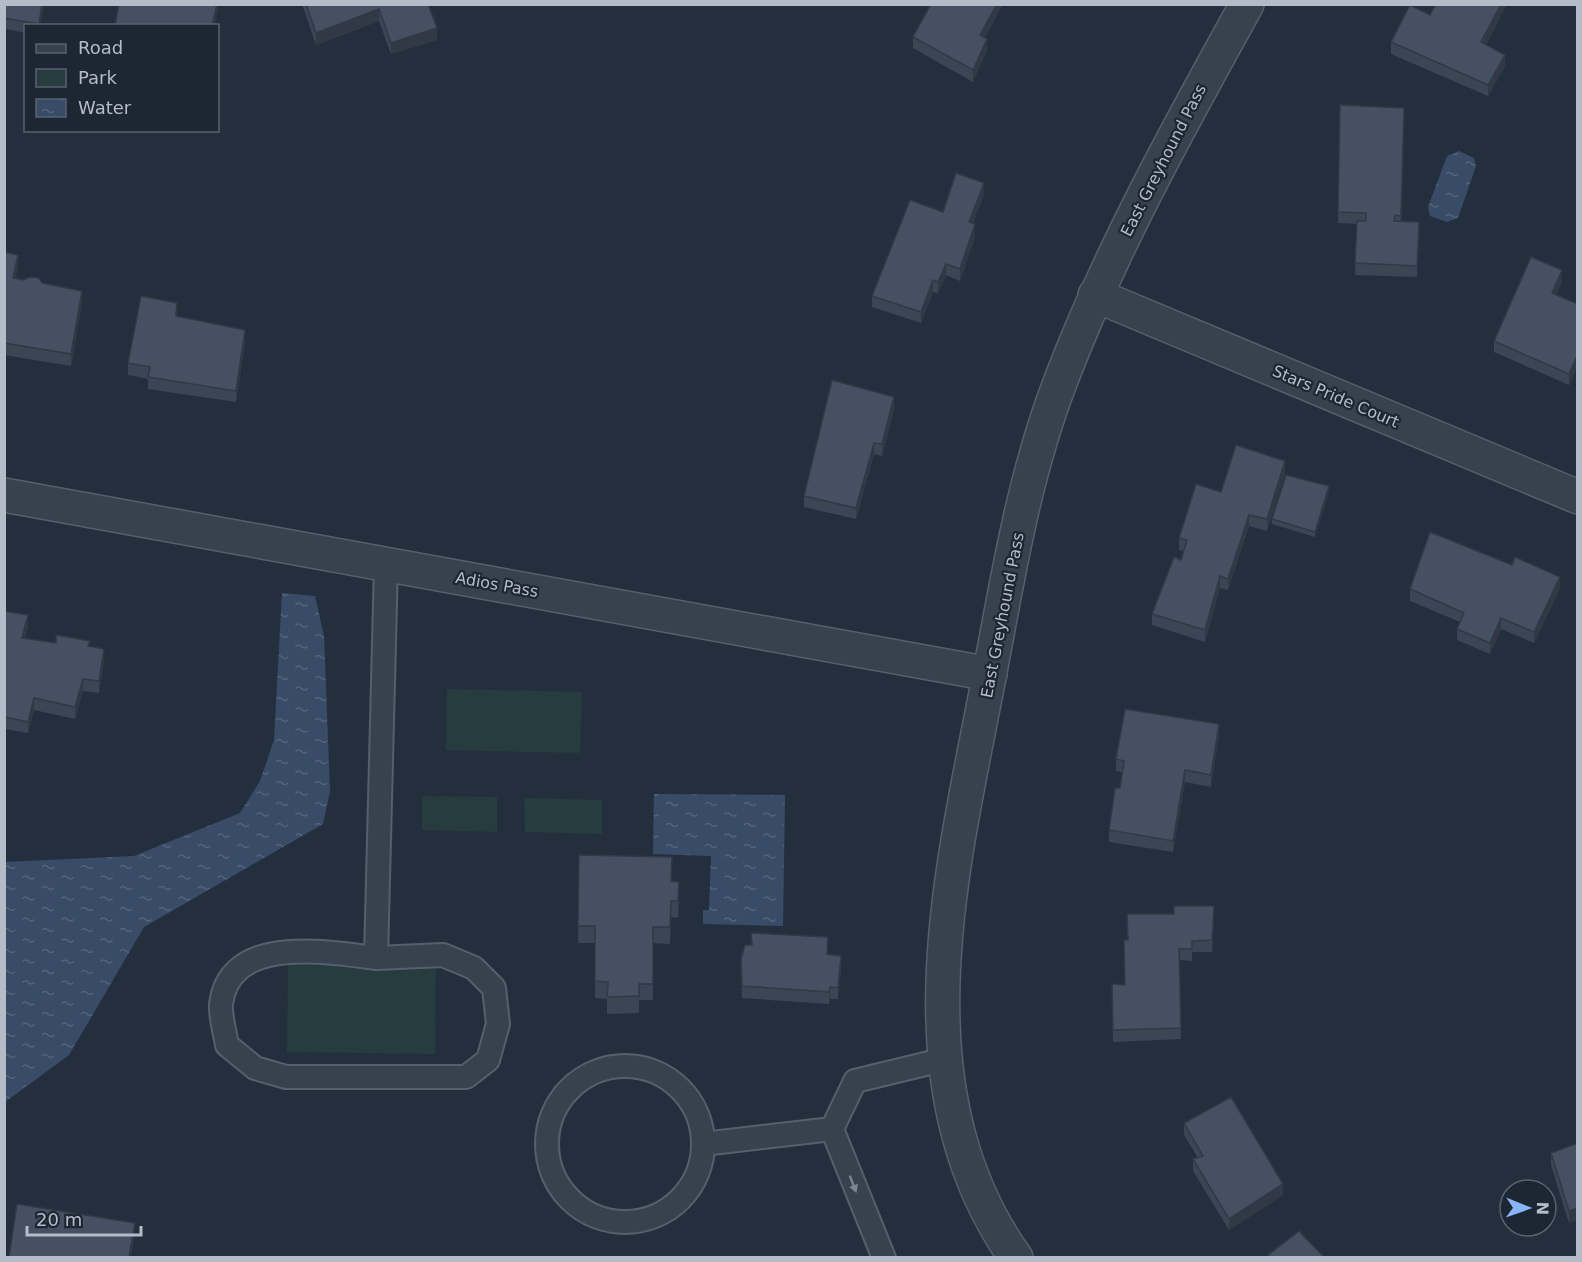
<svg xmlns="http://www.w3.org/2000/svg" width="1582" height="1262" font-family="'DejaVu Sans',sans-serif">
<defs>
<pattern id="water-ripples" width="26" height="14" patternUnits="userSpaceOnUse" patternTransform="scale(1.5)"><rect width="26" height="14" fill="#394c67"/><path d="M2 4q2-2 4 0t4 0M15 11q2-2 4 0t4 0" fill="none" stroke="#53647b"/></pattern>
</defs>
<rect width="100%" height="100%" fill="#242f3e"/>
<g fill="#263c3f">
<path d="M447 689 582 692 580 753 446 750Z"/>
<path d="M422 796 497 797V832L422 830Z"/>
<path d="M524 798 602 800V834L525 832Z"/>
<path d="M288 965 436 966 435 1054 287 1052Z"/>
</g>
<g fill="url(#water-ripples)">
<path d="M1459 151 1474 158 1476 166 1458 218 1447 222 1430 216 1428 207 1447 156Z"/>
<path d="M282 593 315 596 324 636 330 791 323 824 144 927 69 1055 5 1102V862L134 856 240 813 260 781 274 740Z"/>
<path d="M654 794 785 795 783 926 703 924V910H709L711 856 653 854Z"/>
</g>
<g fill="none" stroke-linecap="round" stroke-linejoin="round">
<g stroke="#565f6c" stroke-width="26">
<g id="lane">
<path d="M376 958 443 955 474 968 494 988 498 1024 488 1060 466 1077H286L255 1068 227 1045C225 1033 220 1016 221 1004 230 934 327 952 376 958L386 564"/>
<circle cx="625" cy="1144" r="78"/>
<path d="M703 1144 832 1129"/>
<path d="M884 1258 832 1129 855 1081 946 1059"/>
</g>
</g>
<g stroke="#565f6c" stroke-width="36">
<g id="street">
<path d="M1095 295 1578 497"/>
<path d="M4 495 990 674"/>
<path d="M1016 1258C894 1086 953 866 989 677 1008 577 1024 475 1061 380 1111 249 1179 127 1247 4"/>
</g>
</g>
<use href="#lane" stroke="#38414e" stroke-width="22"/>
<use href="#street" stroke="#38414e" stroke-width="33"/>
</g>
<g fill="#3b4654">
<path d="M4 4H44L40 26H26V33L5 29V44H4Z"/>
<path d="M302 4H428L437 40 391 54 379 21 316 45Z"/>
<path d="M1003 4 985 37 987 50 973 82 913 48V37Z"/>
<path d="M1507 4 1486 45 1505 66 1488 96 1391 54V42L1430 15Z"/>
<path d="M1340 105 1404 119 1401 221 1419 222 1417 277 1355 275 1357 224 1338 223Z"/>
<path d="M984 194 973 223 975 236 960 281 946 275 938 293 933 292 921 323 872 307V296L943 212Z"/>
<path d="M4 252 18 266 15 279 42 283 82 302 71 366 4 355Z"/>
<path d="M1562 281 1556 295 1578 304V370L1576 369 1569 385 1494 352V341Z"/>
<path d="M177 316 245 342 236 402 148 389V379L128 375V363Z"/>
<path d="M894 409 882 456 874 454 856 519 804 507V496Z"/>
<path d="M1285 473 1267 531 1249 526 1228 590 1220 588 1205 642 1152 625V614L1181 560 1184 551 1179 550V538L1221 492Z"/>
<path d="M1329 492 1315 537 1272 524V519Z"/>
<path d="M1560 588 1534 643 1501 629 1490 654 1457 640V629L1460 622 1410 601V589Z"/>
<path d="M4 611 28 627 25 638 56 643 90 646 104 661 99 693 83 691 75 719 34 710 28 733 5 729 4 730Z"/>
<path d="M1219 735 1211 787 1185 782 1173 852 1109 842V830L1120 788 1122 772 1116 771V759Z"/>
<path d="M579 855 672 881 679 899 678 918 671 917 670 944 653 943V1000H639V1013L607 1014V999L595 998V943H578Z"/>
<path d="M1174 906 1214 918 1212 952H1192V961L1180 960 1181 1039 1113 1042 1112 996 1125 985 1128 940 1127 914H1174Z"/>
<path d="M828 949V955L841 967 838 999H830L829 1004 742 998 741 959Z"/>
<path d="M1184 1123 1283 1195 1229 1230 1193 1171V1159L1198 1158 1184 1135Z"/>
<path d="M1578 1143 1569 1223 1551 1165V1153Z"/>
</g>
<g fill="#303945">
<path d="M42 4H44L40 26H39Z"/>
<path d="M217 4H219L215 26H212Z"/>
<path d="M997 4H1003L980 46V35Z"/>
<path d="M1501 4H1507L1481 54V42Z"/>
<path d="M379 9V21L316 45V33Z"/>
<path d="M437 28V40L391 54V43Z"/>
<path d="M987 39V50L973 82V70Z"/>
<path d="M1505 55V66L1488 96V85Z"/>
<path d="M984 183V194L969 233V222Z"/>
<path d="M975 224V236L960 281V269Z"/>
<path d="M18 255V266L13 290V278Z"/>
<path d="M946 264V275L938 293V282Z"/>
<path d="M1562 270V281L1552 305V293Z"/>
<path d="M933 280V292L921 323V312Z"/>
<path d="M82 291V302L71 366V354Z"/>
<path d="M245 330V342L236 402V391Z"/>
<path d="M1576 358V369L1569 385V374Z"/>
<path d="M894 397V409L882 456V444Z"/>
<path d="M874 443V454L856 519V508Z"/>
<path d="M1285 461V473L1267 531V519Z"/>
<path d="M1329 486V492L1315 537V532Z"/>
<path d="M1249 515V526L1228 590V579Z"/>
<path d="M1220 576V588L1205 642V630Z"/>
<path d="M1560 577V588L1534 643V632Z"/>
<path d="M28 615V627L22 649V638Z"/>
<path d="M1501 618V629L1490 654V643Z"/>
<path d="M104 649V661L99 693V681Z"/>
<path d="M83 679V691L75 719V707Z"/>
<path d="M34 698V710L28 733V722Z"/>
<path d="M1219 724V735L1211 787V775Z"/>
<path d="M1185 770V782L1173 852V841Z"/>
<path d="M841 956V967L838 999V988Z"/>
<path d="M830 987V999L829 1004V992Z"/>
<path d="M1283 1184V1195L1229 1230V1219Z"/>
<path d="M1578 1208V1220L1569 1223V1211Z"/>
<path d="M135 1223V1235L131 1257H129Z"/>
</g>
<g fill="#455162" stroke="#303945" stroke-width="1.5">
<path d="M4 4H42L39 24 4 18Z"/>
<path d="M119 4H217L212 26H115Z"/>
<path d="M306 4H428L437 28 391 43 379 9 316 33Z"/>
<path d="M931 4H997L980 35 987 39 973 70 913 37Z"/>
<path d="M1436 4H1501L1481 42 1505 55 1488 85 1391 42 1410 5 1430 15Z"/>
<path d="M1340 105 1404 108 1401 216 1395 215 1394 221 1419 222 1417 266 1355 263 1357 221H1366V213L1338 212Z"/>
<path d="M956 173 984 183 969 222 975 224 960 269 946 264 938 282 933 280 921 312 872 296 910 200 943 212Z"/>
<path d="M4 252 18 255 13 278 24 280 30 277 39 278 42 283 82 291 71 354 4 343Z"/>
<path d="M1531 257 1562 270 1552 293 1578 304V358H1576L1569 374 1494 341Z"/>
<path d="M141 296 177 303 176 316 245 330 236 391 148 377 150 367 128 363Z"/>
<path d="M832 380 894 397 882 444 874 443 856 508 804 496Z"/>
<path d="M1236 445 1285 461 1267 519 1249 515 1228 579 1220 576 1205 630 1152 614 1174 557 1181 560 1187 540 1179 538 1196 484 1221 492Z"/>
<path d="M1286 475 1329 486 1315 532 1272 519Z"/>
<path d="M1430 532 1512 565 1515 557 1560 577 1534 632 1501 618 1490 643 1457 629 1464 613 1410 589Z"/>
<path d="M4 611 28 615 22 638 56 643V635L90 641 88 646 104 649 99 681 83 679 75 707 34 698 28 722 5 717 4 718Z"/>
<path d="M1125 709 1219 724 1211 775 1185 770 1173 841 1109 830 1115 788H1120L1124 761 1116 759Z"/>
<path d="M579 855 672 857 671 881 679 882 678 901H671L670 927H653V984H639V996L607 997 608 982 595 981V926H578Z"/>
<path d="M1174 906H1214L1212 940 1192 941V949H1179L1181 1028 1113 1030 1112 984 1125 985 1124 940H1128L1127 914H1174Z"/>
<path d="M751 933 828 937 827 954 841 956 838 988 830 987 829 992 742 986 741 959 745 945H752Z"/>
<path d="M1231 1097 1283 1184 1229 1219 1193 1159 1203 1156 1184 1123Z"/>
<path d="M1578 1143V1208L1569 1211 1551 1153Z"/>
<path d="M17 1204 135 1223 129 1257H9Z"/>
<path d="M1299 1231 1324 1257H1271L1268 1255Z"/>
</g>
<defs><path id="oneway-solid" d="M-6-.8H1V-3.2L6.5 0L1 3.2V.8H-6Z" transform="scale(1.5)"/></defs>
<use fill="#7c8592" href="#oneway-solid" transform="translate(853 1184) rotate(69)"/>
<g text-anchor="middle" stroke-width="4.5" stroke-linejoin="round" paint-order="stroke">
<g font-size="16" fill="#b4bcc9" stroke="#1d2633">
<text transform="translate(1163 160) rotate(-63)" y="6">East Greyhound Pass</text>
<text transform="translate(1336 396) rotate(23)" y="6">Stars Pride Court</text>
<text transform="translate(497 584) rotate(10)" y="6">Adios Pass</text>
<text transform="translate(1002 615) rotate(-79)" y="6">East Greyhound Pass</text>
</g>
</g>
<rect width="1582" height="1262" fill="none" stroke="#b4bcc9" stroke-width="12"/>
<rect x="24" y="24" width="195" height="108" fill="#1d2633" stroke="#59626f" stroke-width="1.5"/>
<rect x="36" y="44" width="30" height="9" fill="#38414e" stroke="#59626f" stroke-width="1.5"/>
<text x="78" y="54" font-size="18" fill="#b4bcc9">Road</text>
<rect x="36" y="69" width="30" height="18" fill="#263c3f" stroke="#59626f" stroke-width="1.5"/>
<text x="78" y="84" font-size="18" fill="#b4bcc9">Park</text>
<rect x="36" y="99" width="30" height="18" fill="url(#water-ripples)" stroke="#59626f" stroke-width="1.5"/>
<text x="78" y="114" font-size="18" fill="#b4bcc9">Water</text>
<g transform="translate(1528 1208) rotate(91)"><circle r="28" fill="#1d2633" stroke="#59626f" stroke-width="1.5"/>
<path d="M0-4.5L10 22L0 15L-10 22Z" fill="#8ab4f8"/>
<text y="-9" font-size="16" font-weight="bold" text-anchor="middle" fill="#b4bcc9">N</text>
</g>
<path d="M27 1226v9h114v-9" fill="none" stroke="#b4bcc9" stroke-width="3"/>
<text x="36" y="1226" font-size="18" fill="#b4bcc9" stroke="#1d2633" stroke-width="4.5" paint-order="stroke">20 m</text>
</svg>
